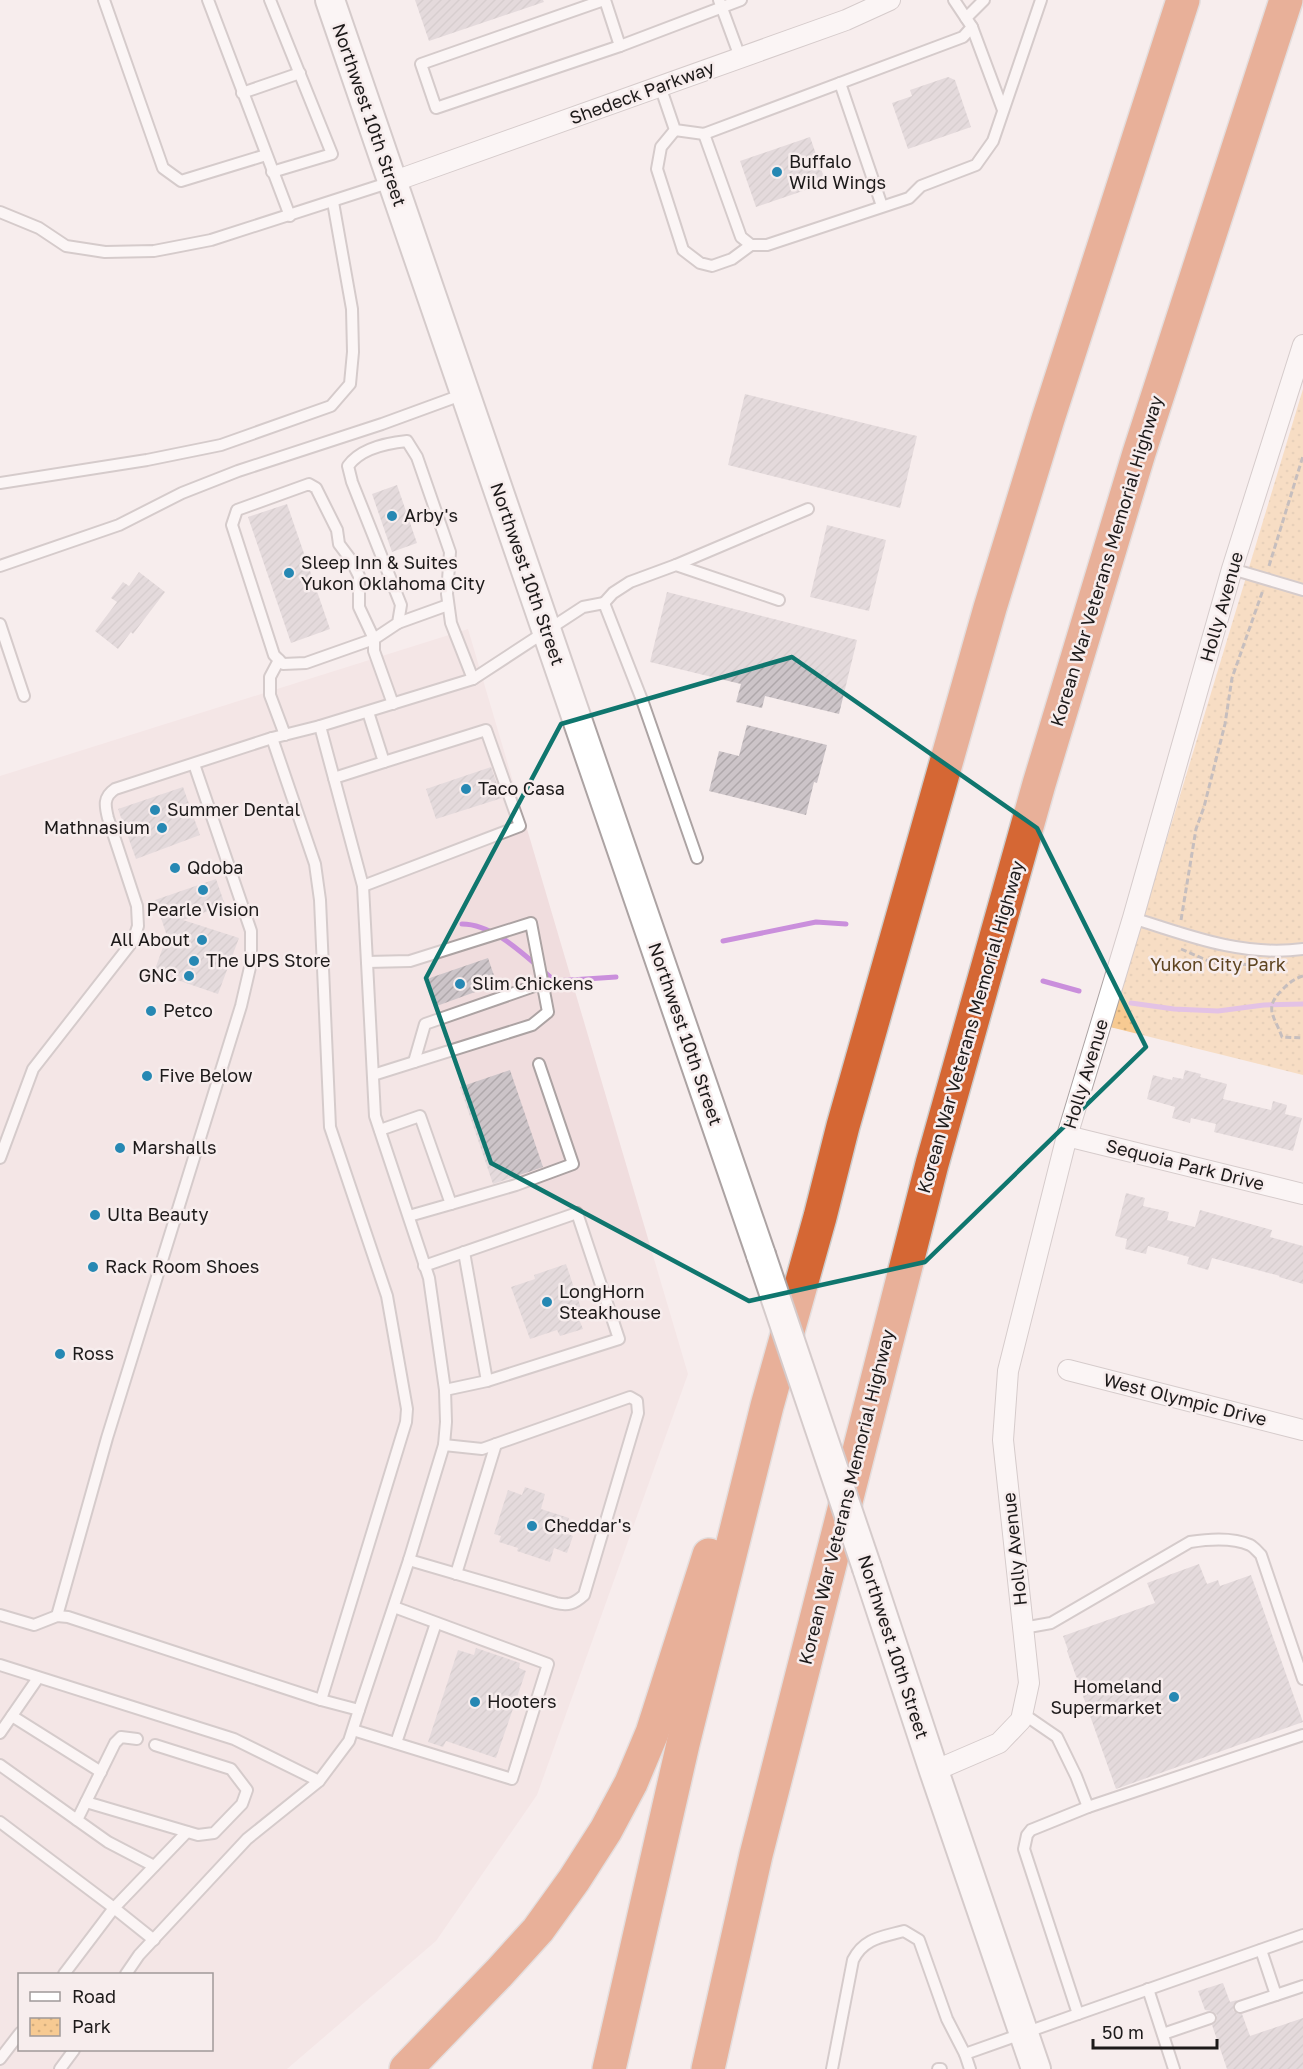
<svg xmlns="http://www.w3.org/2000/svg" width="1303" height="2069" font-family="'Golos Text',sans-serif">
<defs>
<pattern id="park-dots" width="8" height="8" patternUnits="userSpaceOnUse" patternTransform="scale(1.5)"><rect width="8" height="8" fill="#f7ca92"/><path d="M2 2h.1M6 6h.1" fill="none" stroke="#d3ad7d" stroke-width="1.8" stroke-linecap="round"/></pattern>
<pattern id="building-hatch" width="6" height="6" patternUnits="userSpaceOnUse" patternTransform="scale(1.5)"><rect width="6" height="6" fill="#ccc4c8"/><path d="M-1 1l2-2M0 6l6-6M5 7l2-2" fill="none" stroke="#afa8ab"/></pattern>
</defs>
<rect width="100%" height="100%" fill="#f7eded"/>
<path fill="#f0ddde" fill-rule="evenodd" d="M468 629 688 1374 537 1795 436 1941 287 2069H0V776ZM20 1974H212V2050H20Z"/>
<path fill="url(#park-dots)" d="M1303 389V1075L1110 1027Z"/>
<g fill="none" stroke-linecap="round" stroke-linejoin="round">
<g stroke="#ca8fdc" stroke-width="5">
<path d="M462 924C496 924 529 960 555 981L616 977"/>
<path d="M723 941 816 922 846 924"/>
<path d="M1043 981 1079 991"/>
<path d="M1131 1003 1174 1009 1218 1011 1264 1005 1303 1004"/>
</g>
</g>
<g fill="url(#building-hatch)">
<path d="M415 0H543L544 2 429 41Z"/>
<path d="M948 77 955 80 971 127 908 149 892 103 912 96 910 90Z"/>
<path d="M810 137 826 183 756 207 740 161Z"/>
<path d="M745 394 917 436 900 508 728 465Z"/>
<path d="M397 485 417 543 392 552 372 494Z"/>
<path d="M287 504 330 629 291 643 248 517Z"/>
<path d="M827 525 886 540 869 611 810 597Z"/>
<path d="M139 572 165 592 133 634 131 632 118 649 95 631 117 602 111 598 123 582 129 586Z"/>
<path d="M667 592 857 640 839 714 765 696 762 708 736 702 741 684 650 662Z"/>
<path d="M747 725 827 745 817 783 814 782 806 815 709 791 719 751 739 756Z"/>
<path d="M491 767 502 798 436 819 426 789Z"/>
<path d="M183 787 200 835 136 859 118 809Z"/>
<path d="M216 879 225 905 183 920 239 938 218 994 154 972 167 936 155 900Z"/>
<path d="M488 958 497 984 434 1007 424 980Z"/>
<path d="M510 1070 543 1167 493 1184 460 1087Z"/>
<path d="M1185 1070 1201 1074 1200 1077 1227 1084 1223 1099 1271 1110 1273 1101 1287 1105 1285 1114 1302 1118 1293 1151 1214 1132 1216 1124 1191 1118 1190 1123 1172 1118 1175 1107 1147 1099 1153 1075 1172 1080 1173 1077 1183 1079Z"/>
<path d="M1126 1193 1145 1198 1143 1206 1169 1212 1167 1220 1195 1227 1200 1210 1272 1230 1270 1237 1303 1246V1284L1279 1277 1280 1276 1212 1258 1208 1270 1187 1264 1189 1257 1160 1249 1148 1246 1146 1254 1125 1249 1127 1239 1115 1236Z"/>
<path d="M566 1264 584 1317 579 1319 583 1329 560 1336 557 1330 530 1339 511 1287 535 1279 534 1275Z"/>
<path d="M525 1487 545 1494 541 1509 569 1518 565 1533 573 1536 567 1553 554 1548 550 1562 517 1551 518 1548 499 1542 501 1536 494 1534 508 1490 522 1495Z"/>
<path d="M1199 1564 1207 1584 1218 1580 1220 1586 1251 1575 1303 1722 1116 1789 1067 1651 1068 1650 1063 1636 1155 1603 1147 1583Z"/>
<path d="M476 1648 520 1663 519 1668 526 1671 496 1758 446 1741 443 1747 428 1742 458 1650 474 1655Z"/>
<path d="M1223 1983 1230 2002 1237 2000 1233 2005V2010L1238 2014H1242L1250 2036 1303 2018V2069H1227L1212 2025 1217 2020V2015L1212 2011 1205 2010 1198 1991Z"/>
</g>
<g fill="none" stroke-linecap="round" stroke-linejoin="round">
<g stroke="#aca3a3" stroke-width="14">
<g id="lane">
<path d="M104 0 163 168 181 181 266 155"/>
<path d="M208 0 290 216"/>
<path d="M270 0 332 154 272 172"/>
<path d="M604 0 421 64 436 108 620 46 605 0"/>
<path d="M719 0 740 57"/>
<path d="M966 18 984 0"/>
<path d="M972 27 1003 110"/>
<path d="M620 46 741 0"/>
<path d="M840 83 882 206"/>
<path d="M660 86 675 130 704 134 963 37 972 27 954 0"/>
<path d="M242 93 300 73"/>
<path d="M675 130 661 147 657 169 683 250 700 263 712 266 732 259 751 245"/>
<path d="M704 134 741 237 751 245H767L909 198 921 186 976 165 993 141 1041 0"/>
<path d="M0 212 39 228 66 246 105 252 154 251 211 240 391 182"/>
<path d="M0 483 147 460 221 445 331 406 350 384 353 352 352 309 333 202"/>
<path d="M309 484 316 488 337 530 339 544 351 560 359 576V607L374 639 306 663 283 664 274 655 232 525 237 510Z"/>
<path d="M676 565 808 509"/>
<path d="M0 566 119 525 182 493 238 471 382 424 464 394"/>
<path d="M1232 569 1303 590"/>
<path d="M604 603 613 593 630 582 676 565 779 600"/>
<path d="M398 623 448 605"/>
<path d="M0 624 24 696"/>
<path d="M279 660 270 677V695L285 735"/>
<path d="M393 704 374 651V639L398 623 401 605 352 482 348 466C360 449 387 443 407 441L417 457 450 552 447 594 451 623 473 679"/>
<path d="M272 738 315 864 320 900 330 1127 387 1296 407 1409 406 1422 321 1700"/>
<path d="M334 778 384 762 368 712"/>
<path d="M363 886 520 826 486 730 384 762"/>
<path d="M1133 918C1189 936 1243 957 1303 949"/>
<path d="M367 962 410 961 531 923 548 1012 532 1025 373 1075"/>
<path d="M414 1062 425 1024 543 983"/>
<path d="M380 1130 420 1116 451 1204 409 1216"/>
<path d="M0 1158 33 1069 133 941 138 926 137 906 108 818C105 806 103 797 115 789L272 738 320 726 473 679 583 607 604 603 642 700 697 858"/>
<path d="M451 1204 516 1185 573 1164 539 1064"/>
<path d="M464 1252 487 1381"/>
<path d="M424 1266 577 1213 619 1339 487 1381 445 1390"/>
<path d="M409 1560 556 1603C568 1606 574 1604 584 1595L638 1413 637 1401 630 1397 482 1449 444 1445"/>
<path d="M456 1574 496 1444"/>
<path d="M0 1615 34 1625 57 1616 68 1617 321 1700 359 1710 409 1560 444 1445 446 1422 445 1390 429 1278 375 1116 363 886 320 726"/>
<path d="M57 1616 107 1438 241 1006 251 963V931L194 764"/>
<path d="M1023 1628 1051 1623 1190 1542C1209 1539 1232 1537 1250 1545 1254 1547 1257 1551 1261 1555L1303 1679"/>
<path d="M0 1665 234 1739 319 1781"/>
<path d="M1022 1713 1057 1737 1076 1776 1088 1807 1303 1735"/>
<path d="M12 1716 101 1772"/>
<path d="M353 1730 512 1779 548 1664 394 1607"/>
<path d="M0 1733 38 1678"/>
<path d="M396 1743 436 1623"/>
<path d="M0 1765 77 1820 115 1743 121 1737 137 1739"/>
<path d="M86 1802 198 1835 214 1833 242 1804 247 1790 231 1769 155 1745"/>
<path d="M1088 1807 1031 1830 1027 1835 1024 1849 1078 2014 1303 1935"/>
<path d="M77 1820 108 1842 154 1866"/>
<path d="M0 1822 114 1908 187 1832"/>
<path d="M1261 1950 1276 1995"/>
<path d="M64 1974 114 1908 154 1940"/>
<path d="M126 1974 139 1955 247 1839 319 1781 349 1741 359 1710"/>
<path d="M1148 1989 1174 2069"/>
<path d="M1240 2007 1303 1986"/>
<path d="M1163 2034 1210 2018"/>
<path d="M0 2059 20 2033"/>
<path d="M60 2069 74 2050"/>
<path d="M832 2069 853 1960C864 1938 882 1937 904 1931L919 1940 947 2019 965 2054"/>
<path d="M938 2069H941"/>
<path d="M970 2069 965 2054 1078 2014"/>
</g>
</g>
<g stroke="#aca3a3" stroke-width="22">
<g id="street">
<path d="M392 182 846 20 890 0"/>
<path d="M1067 1136 1303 1194"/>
<path d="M1068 1370 1303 1430"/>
<path d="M934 1771 999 1743 1021 1720 1029 1683 1003 1440 1008 1371 1067 1136 1133 918 1232 569 1303 345"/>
</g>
</g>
<g stroke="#aca3a3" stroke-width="32">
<g id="secondary">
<path d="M330 0 761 1255"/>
<path d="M867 1568 934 1771 1036 2069"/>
</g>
</g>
<g stroke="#cdcdcd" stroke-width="36">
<g id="highway">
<path d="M406 2069 499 1973 538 1930 574 1880 606 1830 631 1783 652 1733 709 1555"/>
<path d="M609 2069 683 1744 767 1406 820 1217 843 1126 990 608 1048 419 1183 0"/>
<path d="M708 2069 756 1855 932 1164 1039 784 1139 453 1286 0"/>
</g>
</g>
<g stroke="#8b8585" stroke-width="3" stroke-dasharray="6 3" stroke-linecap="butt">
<path d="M1269 566 1303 456"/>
<path d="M1181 920 1196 829 1204 807 1225 724 1232 678 1263 590"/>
<path d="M1181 949 1213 963 1258 965"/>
<path d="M1303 976C1294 979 1290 982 1283 989 1263 1008 1274 1015 1282 1037L1303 1038"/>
</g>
<use href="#lane" stroke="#fff" stroke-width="10"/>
<use href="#street" stroke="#fff" stroke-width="20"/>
<use href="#secondary" stroke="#fff" stroke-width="28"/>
<use href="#highway" stroke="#d56734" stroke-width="33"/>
<g stroke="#aca3a3" stroke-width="32" stroke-linecap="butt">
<path id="secondary-bridge" d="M761 1255 867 1568"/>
</g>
<use href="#secondary-bridge" stroke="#fff" stroke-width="28"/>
</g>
<path d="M0 0H1303V2069H0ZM792 657 1037 828 1146 1047 925 1262 749 1301 491 1163 426 978 561 724Z" fill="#f7eded" fill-opacity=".55" fill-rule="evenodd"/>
<path fill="none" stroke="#0f766e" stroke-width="4.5" stroke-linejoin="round" d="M792 657 1037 828 1146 1047 925 1262 749 1301 491 1163 426 978 561 724Z"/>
<g fill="#2688b3" stroke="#f7eded" stroke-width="2">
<circle cx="777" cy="172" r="6"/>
<circle cx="392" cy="516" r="6"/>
<circle cx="289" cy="573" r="6"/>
<circle cx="466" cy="789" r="6"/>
<circle cx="155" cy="810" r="6"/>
<circle cx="162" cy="828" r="6"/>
<circle cx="175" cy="868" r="6"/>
<circle cx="203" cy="890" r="6"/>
<circle cx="202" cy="940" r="6"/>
<circle cx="194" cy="961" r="6"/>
<circle cx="189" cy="976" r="6"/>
<circle cx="460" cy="984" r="6"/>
<circle cx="151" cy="1011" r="6"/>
<circle cx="147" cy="1076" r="6"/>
<circle cx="120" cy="1148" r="6"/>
<circle cx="95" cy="1215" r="6"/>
<circle cx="93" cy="1267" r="6"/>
<circle cx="547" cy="1302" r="6"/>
<circle cx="60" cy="1354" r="6"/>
<circle cx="532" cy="1526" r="6"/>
<circle cx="1174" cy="1697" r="6"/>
<circle cx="475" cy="1702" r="6"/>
</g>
<g text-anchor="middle" stroke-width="5" stroke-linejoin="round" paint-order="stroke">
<g font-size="18" fill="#1d1a1a" stroke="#f7eded">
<text transform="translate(642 93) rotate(-20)" y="6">Shedeck Parkway</text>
<text transform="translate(369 115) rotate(71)" y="6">Northwest 10th Street</text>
<text transform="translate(1107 561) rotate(-73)" y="6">Korean War Veterans Memorial Highway</text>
<text transform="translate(527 574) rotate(71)" y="6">Northwest 10th Street</text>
<text transform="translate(1222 607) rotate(-74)" y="6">Holly Avenue</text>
<text transform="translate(971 1027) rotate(-74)" y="6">Korean War Veterans Memorial Highway</text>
<text transform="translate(685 1034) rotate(71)" y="6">Northwest 10th Street</text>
<text transform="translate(1086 1074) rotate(-73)" y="6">Holly Avenue</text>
<text transform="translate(1185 1165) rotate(14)" y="6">Sequoia Park Drive</text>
<text transform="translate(1185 1400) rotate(14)" y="6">West Olympic Drive</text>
<text transform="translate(847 1497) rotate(-76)" y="6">Korean War Veterans Memorial Highway</text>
<text transform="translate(1015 1549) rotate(-96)" y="6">Holly Avenue</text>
<text transform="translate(893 1647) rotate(72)" y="6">Northwest 10th Street</text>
</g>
<g font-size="18" fill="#1d1a1a" stroke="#f7eded" text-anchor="start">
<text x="789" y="168">Buffalo<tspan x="789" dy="21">Wild Wings</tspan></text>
<text x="404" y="522">Arby's</text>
<text x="301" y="569">Sleep Inn &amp; Suites<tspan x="301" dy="21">Yukon Oklahoma City</tspan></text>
<text x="478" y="795">Taco Casa</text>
<text x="167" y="816">Summer Dental</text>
<text x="150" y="834" text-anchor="end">Mathnasium</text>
<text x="187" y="874">Qdoba</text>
<text x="203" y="916" text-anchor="middle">Pearle Vision</text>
<text x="190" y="946" text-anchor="end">All About</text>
<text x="206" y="967">The UPS Store</text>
<text x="177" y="982" text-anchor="end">GNC</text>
<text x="472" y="990">Slim Chickens</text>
<text x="163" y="1017">Petco</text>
<text x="159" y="1082">Five Below</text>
<text x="132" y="1154">Marshalls</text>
<text x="107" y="1221">Ulta Beauty</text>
<text x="105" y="1273">Rack Room Shoes</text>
<text x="559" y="1298">LongHorn<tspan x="559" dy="21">Steakhouse</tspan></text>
<text x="72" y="1360">Ross</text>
<text x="544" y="1532">Cheddar's</text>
<text x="1162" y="1693" text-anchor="end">Homeland<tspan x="1162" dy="21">Supermarket</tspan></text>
<text x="487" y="1708">Hooters</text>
</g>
<g font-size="18" fill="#5e4420" stroke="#f7eded">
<text x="1218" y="971">Yukon City Park</text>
</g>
</g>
<rect x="18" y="1973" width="195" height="78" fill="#f7eded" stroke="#a09999" stroke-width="1.5"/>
<rect x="30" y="1992" width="30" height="9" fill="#ffffff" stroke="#a09999" stroke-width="1.5"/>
<text x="72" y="2003" font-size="18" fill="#1d1a1a">Road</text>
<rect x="30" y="2018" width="30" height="18" fill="url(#park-dots)" stroke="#a09999" stroke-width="1.5"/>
<text x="72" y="2033" font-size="18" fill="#1d1a1a">Park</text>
<path d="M1093 2039v9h124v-9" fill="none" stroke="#1d1a1a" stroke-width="3"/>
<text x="1102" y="2039" font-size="18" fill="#1d1a1a" stroke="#f7eded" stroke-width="4.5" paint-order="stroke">50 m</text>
</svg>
